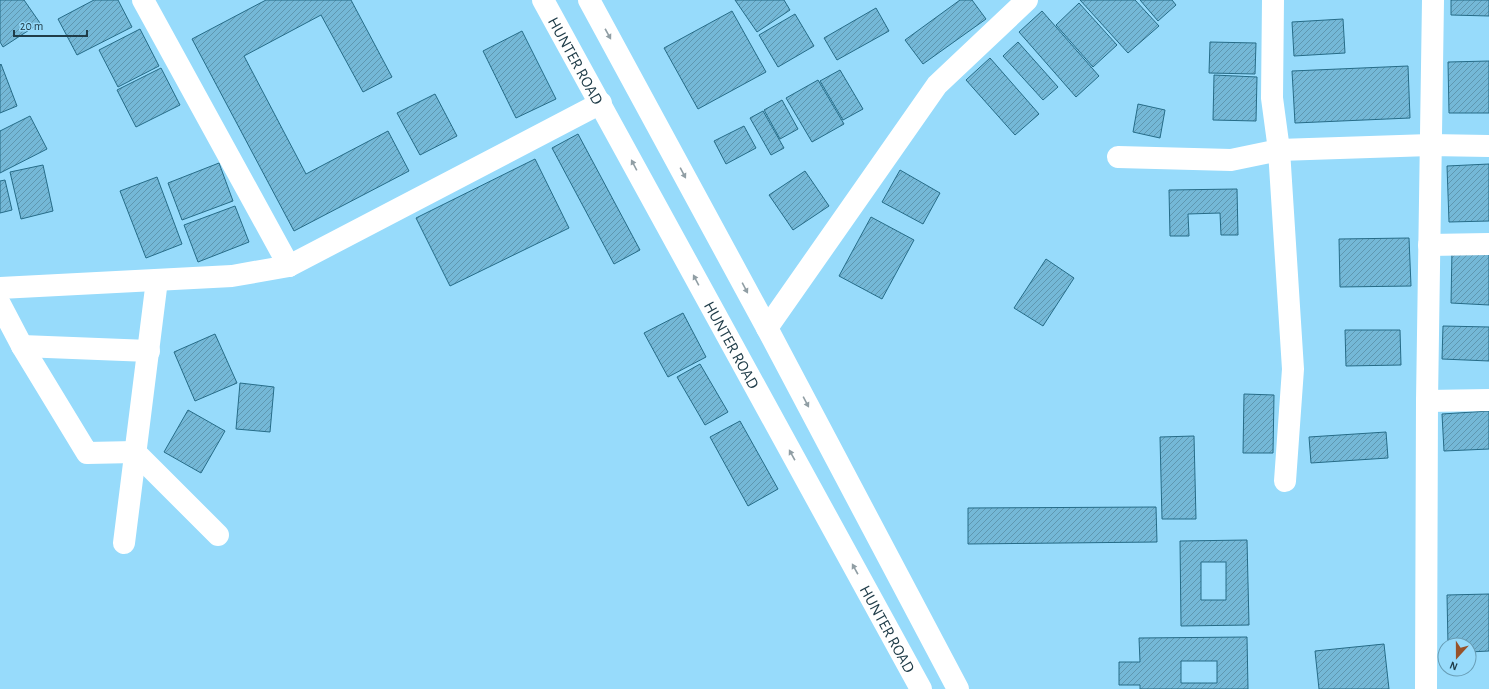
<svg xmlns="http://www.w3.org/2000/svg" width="1489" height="689" font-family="'Alegreya Sans',sans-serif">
<defs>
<pattern id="building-hatch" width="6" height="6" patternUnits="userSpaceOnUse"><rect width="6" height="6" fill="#74b8d7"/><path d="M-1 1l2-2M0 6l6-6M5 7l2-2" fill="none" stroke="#5f97b0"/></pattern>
</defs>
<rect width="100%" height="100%" fill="#97dbfb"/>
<g fill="url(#building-hatch)" stroke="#266c88" fill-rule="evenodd">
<path d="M0 0H24L40 23 3 47 0 42Z"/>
<path d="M94 0H118L132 27 77 55 58 19Z"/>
<path d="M266 0H351L392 77 363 92 321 15 244 56 306 174 388 131 409 171 294 231 192 39Z"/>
<path d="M735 0H784L790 10 757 32Z"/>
<path d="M960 0H972L986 19 923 64 905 40Z"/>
<path d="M1080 0H1135L1159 26 1128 53Z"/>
<path d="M1140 0H1172L1176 5 1158 21Z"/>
<path d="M1451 0H1489V16L1451 15Z"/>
<path d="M1079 3 1117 45 1093 67 1056 25Z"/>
<path d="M876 8 889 31 837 60 824 38Z"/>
<path d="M732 11 766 72 698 109 664 48Z"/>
<path d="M1042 11 1099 76 1076 97 1019 32Z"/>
<path d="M795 14 814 46 778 67 759 35Z"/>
<path d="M1343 19 1345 53 1294 56 1292 22Z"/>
<path d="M140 29 159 66 118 87 99 50Z"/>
<path d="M522 31 556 99 516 118 483 51Z"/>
<path d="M1018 42 1058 87 1043 100 1003 56Z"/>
<path d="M1210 42 1256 43 1255 74 1209 73Z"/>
<path d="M990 58 1039 114 1015 135 966 80Z"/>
<path d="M1489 61V113H1449L1448 62Z"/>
<path d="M1 64 17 106 0 113V65Z"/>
<path d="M1408 66 1410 118 1295 123 1292 71Z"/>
<path d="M161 68 180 105 136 127 117 90Z"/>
<path d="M840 70 863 109 843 120 820 81Z"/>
<path d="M1214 75 1257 77 1256 121 1213 120Z"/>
<path d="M818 80 844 124 812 142 786 98Z"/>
<path d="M435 94 457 136 420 155 397 113Z"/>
<path d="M782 100 798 129 780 139 764 110Z"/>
<path d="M1138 104 1165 110 1160 138 1133 132Z"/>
<path d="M763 111 784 148 771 155 750 118Z"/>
<path d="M30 116 47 149 0 173V131Z"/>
<path d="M744 126 756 148 726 164 714 141Z"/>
<path d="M578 134 640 250 614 264 552 148Z"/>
<path d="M535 159 569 228 450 286 416 218Z"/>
<path d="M219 163 233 201 182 220 168 183Z"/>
<path d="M1489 164V221L1449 222 1447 166Z"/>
<path d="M43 165 53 211 21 219 10 172Z"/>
<path d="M900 170 940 193 923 224 882 202Z"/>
<path d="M805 171 829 206 793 230 769 195Z"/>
<path d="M157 177 182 244 146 258 120 191Z"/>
<path d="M5 180 12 210 0 213V181Z"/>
<path d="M1237 189 1238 235H1221L1220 213 1188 214 1189 236H1170L1169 190Z"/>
<path d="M235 206 249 242 198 262 184 225Z"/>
<path d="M871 217 914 240 882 299 839 276Z"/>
<path d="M1409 238 1411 286 1340 287 1339 239Z"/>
<path d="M1452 250 1489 251V305L1451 303Z"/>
<path d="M1046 259 1074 278 1043 326 1014 308Z"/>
<path d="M683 313 706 357 668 377 644 333Z"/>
<path d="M1443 326 1489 327V361L1442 359Z"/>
<path d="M1345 330H1400L1401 365 1346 366Z"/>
<path d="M215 334 237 383 195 401 174 352Z"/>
<path d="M700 364 728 412 705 425 677 377Z"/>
<path d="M240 383 274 387 270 432 236 429Z"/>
<path d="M1244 394 1274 395 1273 453H1243Z"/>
<path d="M188 410 225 431 201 473 164 452Z"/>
<path d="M1489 411V449L1444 451 1442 414Z"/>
<path d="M740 421 778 489 748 506 710 437Z"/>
<path d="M1386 432 1388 458 1311 463 1309 437Z"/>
<path d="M1194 436 1196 519H1162L1160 437Z"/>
<path d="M1156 507 1157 542 968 544V508Z"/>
<path d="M1247 540 1249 625 1181 626 1180 541ZM1201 562H1226V600H1201Z"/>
<path d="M1489 594V651L1469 652V645H1448L1447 595Z"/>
<path d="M1247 637 1248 689H1140V685H1119V662H1140L1139 638ZM1181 661H1217V683H1181Z"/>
<path d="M1384 644 1389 689H1319L1315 651Z"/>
</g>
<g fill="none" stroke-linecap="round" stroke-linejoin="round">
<g stroke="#fff" stroke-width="22">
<path d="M143 0 289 266"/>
<path d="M1273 0 1272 98 1279 150 1430 145 1489 146"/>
<path d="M1118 157 1231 160 1279 150 1293 369 1285 481"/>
<path d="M1429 245 1489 244"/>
<path d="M0 288 232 276 289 266 601 103"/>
<path d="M0 304 22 346 87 453 135 452 218 535"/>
<path d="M767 328 937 85 1027 0"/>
<path d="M22 346 149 351"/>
<path d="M1427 401 1489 400"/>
<path d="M124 543 157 280"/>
<path d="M1426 689 1427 401 1433 0"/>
</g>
<g stroke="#fff" stroke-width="22">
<path id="s1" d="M543 0 921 689"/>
<path d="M589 0 767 328 958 689"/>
</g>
</g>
<defs><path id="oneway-solid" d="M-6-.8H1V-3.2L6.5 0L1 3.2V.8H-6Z"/></defs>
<g fill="#909ea4">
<use href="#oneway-solid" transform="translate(608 34) rotate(61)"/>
<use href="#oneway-solid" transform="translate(634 165) rotate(-118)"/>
<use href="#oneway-solid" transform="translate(683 173) rotate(62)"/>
<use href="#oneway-solid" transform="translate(696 280) rotate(-118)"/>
<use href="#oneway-solid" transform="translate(745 288) rotate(62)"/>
<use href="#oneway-solid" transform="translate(806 402) rotate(62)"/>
<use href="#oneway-solid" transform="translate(792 455) rotate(-119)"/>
<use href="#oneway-solid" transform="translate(855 569) rotate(-119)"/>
</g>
<g text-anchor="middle" stroke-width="3" stroke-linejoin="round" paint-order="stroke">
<g font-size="16" fill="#203d49" stroke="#97dbfb">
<text dy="6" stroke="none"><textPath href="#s1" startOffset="69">HUNTER ROAD</textPath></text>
<text dy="6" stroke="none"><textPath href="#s1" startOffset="393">HUNTER ROAD</textPath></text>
<text dy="6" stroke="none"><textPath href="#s1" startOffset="717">HUNTER ROAD</textPath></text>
</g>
</g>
<g transform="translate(1457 657) rotate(201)"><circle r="19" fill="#97dbfb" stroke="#679cb4"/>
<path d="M0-3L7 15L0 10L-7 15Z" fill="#985229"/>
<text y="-6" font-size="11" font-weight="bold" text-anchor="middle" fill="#203d49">N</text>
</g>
<path d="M14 30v6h73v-6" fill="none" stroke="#203d49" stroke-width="2"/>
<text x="20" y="30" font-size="12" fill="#203d49" stroke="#97dbfb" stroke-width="3" paint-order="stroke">20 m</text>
</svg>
